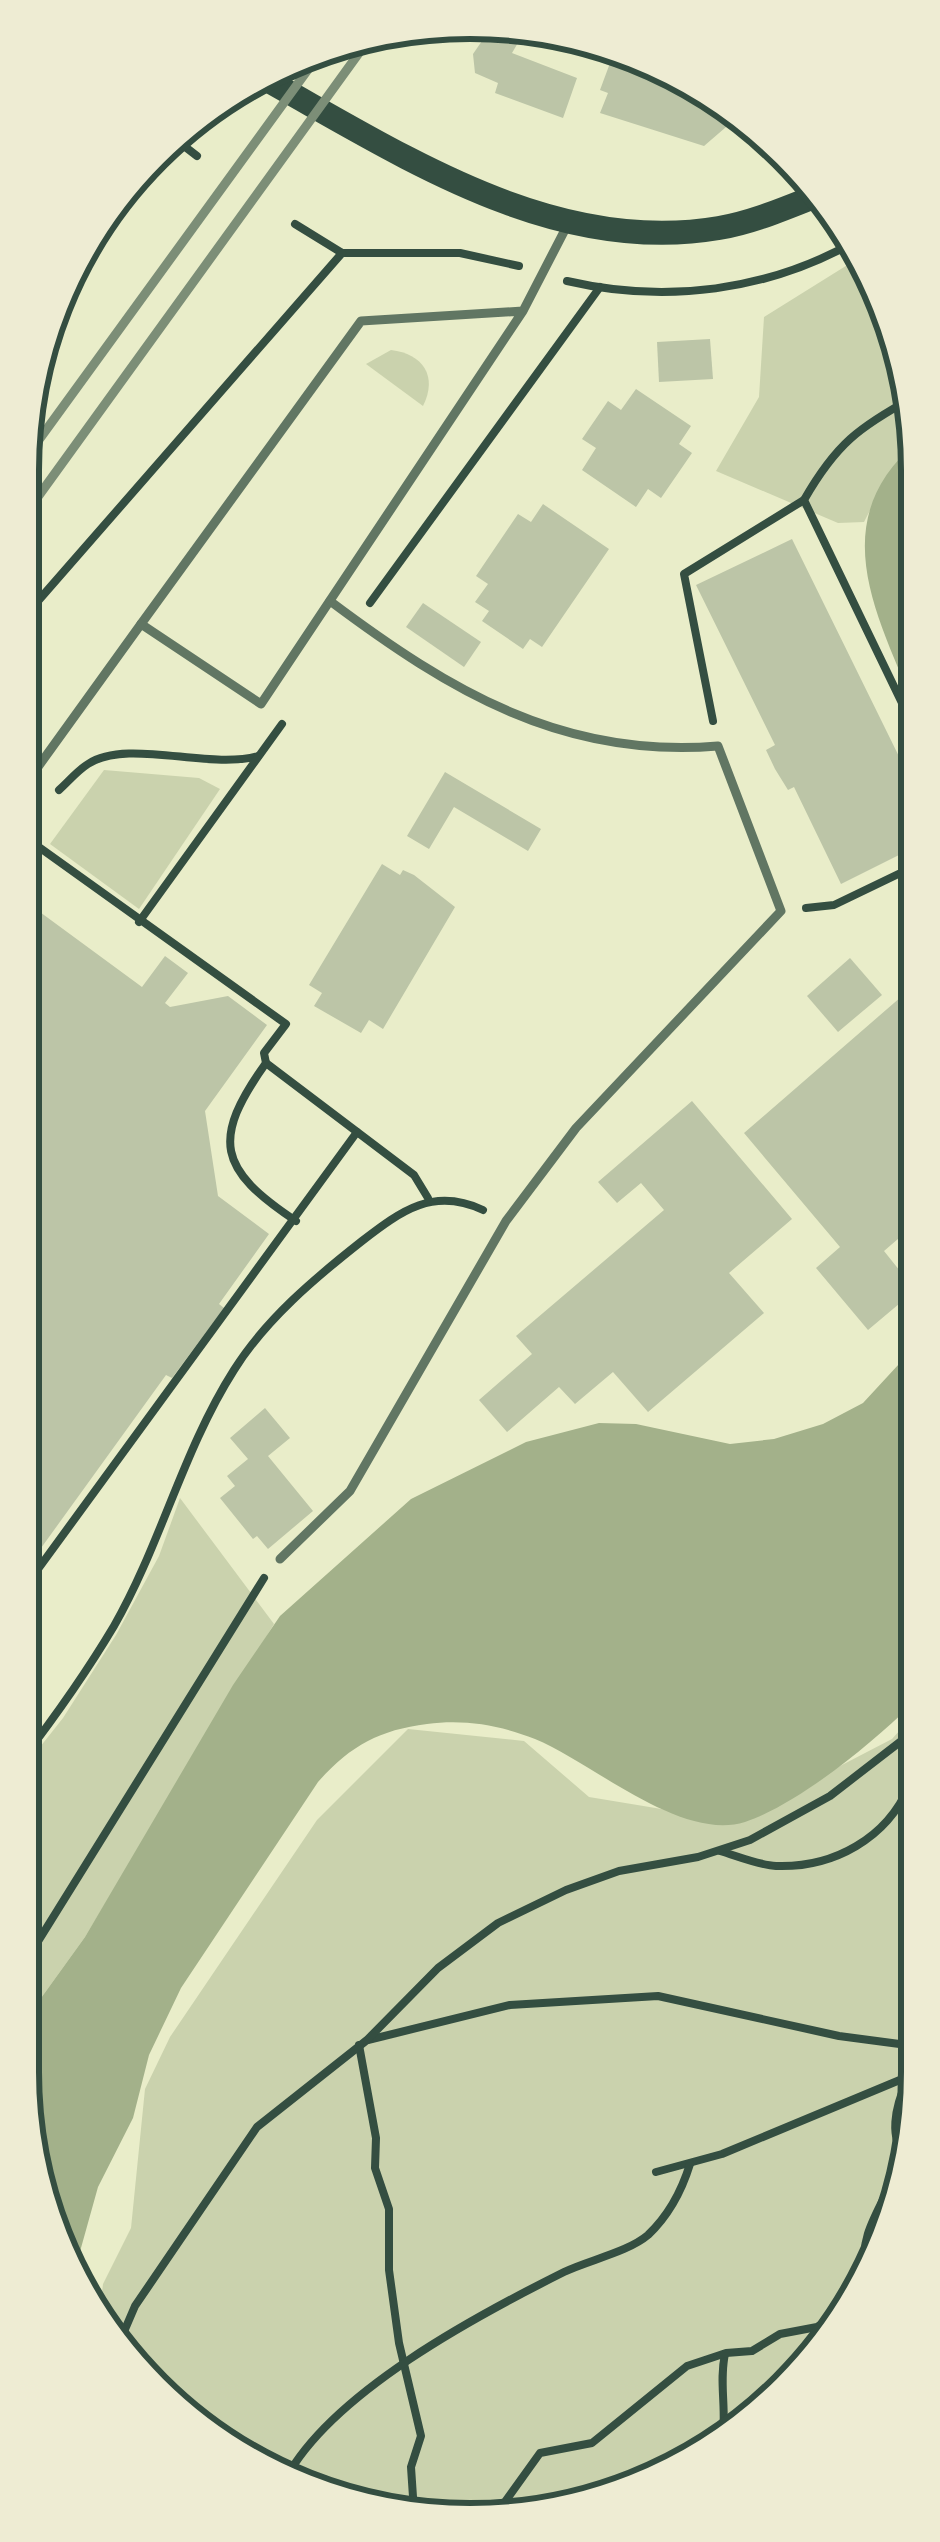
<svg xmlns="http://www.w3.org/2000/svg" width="940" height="2542" font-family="'Titillium Web',sans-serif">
<rect width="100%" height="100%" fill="#e9edc9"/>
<g fill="#cad2ad">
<path d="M865 254 876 271C885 301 931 420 915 443 897 470 879 492 864 522L838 523 716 471 759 397 764 317Z"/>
<path d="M391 350C423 354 438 376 423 406L366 364Z"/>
<path d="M104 770 199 778 220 789 139 909 50 844Z"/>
<path d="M180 1498 274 1624 85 1937 18 2030 21 1771 63 1718 116 1635 159 1556Z"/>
<path d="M909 1720 906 2190 829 2347 721 2448 559 2515 410 2520 245 2464 130 2369 99 2317 103 2284 131 2228 145 2089 170 2037 317 1820 408 1729 524 1741 589 1797 734 1821 892 1739Z"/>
</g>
<g fill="#a3b18a">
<path d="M918 441 916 710C878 617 822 521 918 441Z"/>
<path d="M912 1339 910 1706C870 1745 798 1804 745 1822 680 1842 592 1762 535 1739 500 1725 464 1719 427 1724 379 1730 350 1746 318 1782L181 1988 149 2055 133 2118 98 2187 74 2273 42 2218 18 2072V2030L85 1937 233 1685 280 1616 411 1499 526 1442 599 1423 636 1424 730 1444 774 1439 823 1424 863 1403 899 1364Z"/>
</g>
<g fill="#bcc5a7">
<path d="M479 26 526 29 512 53 577 78 563 118 495 93 498 83 475 73 473 54 484 38 475 33Z"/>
<path d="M608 43 715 91 712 94 733 121 704 146 600 113 608 93 600 90 613 55 605 52Z"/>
<path d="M710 339 713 379 659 382 657 342Z"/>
<path d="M636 389 691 426 679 444 692 453 661 498 648 489 636 507 582 470 596 448 582 439 608 401 621 410Z"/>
<path d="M543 504 609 549 542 647 530 639 523 649 482 621 489 611 475 602 488 584 476 576 518 514 531 522Z"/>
<path d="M792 539 916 791 915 847 841 884 794 787 788 790 775 769 766 750 775 745 696 585Z"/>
<path d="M423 603 481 642 464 667 406 627Z"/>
<path d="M445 772 541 829 528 851 454 807 429 849 407 836Z"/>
<path d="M382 864 400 875 403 870 414 875 455 907 383 1029 369 1020 361 1033 314 1006 322 993 309 985Z"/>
<path d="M29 904 142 987 165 956 188 973 165 1003 170 1007 228 996 267 1025 205 1111 218 1196 269 1234 219 1304 224 1308 172 1378 166 1375 23 1573Z"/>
<path d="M850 958 882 995 838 1032 807 996Z"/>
<path d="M909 990 914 996 913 1226 884 1251 912 1286V1293L868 1330 816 1268 840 1247 744 1133Z"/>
<path d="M692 1101 792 1219 729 1273 764 1313 648 1412 613 1372 575 1404 559 1387 507 1432 479 1400 532 1354 516 1336 664 1210 641 1183 617 1203 598 1182Z"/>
<path d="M265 1408 290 1438 268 1456 313 1511 268 1549 257 1536 253 1539 220 1498 235 1486 227 1476 248 1459 230 1438Z"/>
</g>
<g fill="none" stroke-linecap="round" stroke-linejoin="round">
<g stroke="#344e41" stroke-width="8">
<path d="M175 139 197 156"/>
<path d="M295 224 342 253H460L519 266"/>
<path d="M567 281C666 304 768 291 856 241"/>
<path d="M914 397C859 427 836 444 804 500L916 732"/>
<path d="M370 603 600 287"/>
<path d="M31 609 342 253"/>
<path d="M713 721 684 574 804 500"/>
<path d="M59 790C68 782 77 771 88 764 127 738 209 770 258 756"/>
<path d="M29 840 286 1024 264 1053 266 1063C211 1140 218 1169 296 1221"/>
<path d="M806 908 834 905 915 866"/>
<path d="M139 922 282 724"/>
<path d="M266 1063 414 1175 428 1198"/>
<path d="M22 1591 357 1132"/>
<path d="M21 1761C54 1718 86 1673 114 1626 161 1544 183 1450 234 1370 266 1319 315 1278 362 1241 402 1210 434 1187 483 1210"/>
<path d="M720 1851C737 1856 758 1865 776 1866 834 1868 887 1838 909 1786"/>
<path d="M19 1972 264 1578"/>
<path d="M368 2040 510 2005 658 1996 839 2036 907 2045"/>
<path d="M359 2045 376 2138 375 2168 389 2209V2270L399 2343 421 2436 411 2467 414 2512"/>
<path d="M907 2162C888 2137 895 2107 907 2080"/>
<path d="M656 2172 722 2154 907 2077"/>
<path d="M867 2270C854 2232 895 2191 901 2156"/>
<path d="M117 2348 135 2306 257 2127 367 2040 438 1968 498 1923 566 1890 619 1871 698 1857 750 1840 830 1796 909 1735"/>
<path d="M720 2449C729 2414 718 2386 725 2354"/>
<path d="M286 2478C333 2392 476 2316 564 2272 589 2260 628 2252 648 2235 668 2216 682 2190 690 2164"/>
<path d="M398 2516 414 2512 442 2519"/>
<path d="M535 2516 606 2496"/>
<path d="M494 2517 540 2453 592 2443 687 2366 726 2353 752 2351 780 2334 817 2327 847 2309"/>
</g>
<g stroke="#617663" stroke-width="9">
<path d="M586 45 588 34"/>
<path d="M523 311 361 321 141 624 261 704 523 311 569 222"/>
<path d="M30 778 141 624"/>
<path d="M280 1559 350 1491 506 1221 576 1128 781 911 718 746C563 759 450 691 330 601"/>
</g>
<path stroke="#344e41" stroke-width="24" d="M256 74C396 151 550 257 719 228 755 222 790 206 824 193"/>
<g stroke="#7c8e77" stroke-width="9">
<path d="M33 448 320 53"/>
<path d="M32 505 372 35"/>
</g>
</g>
<path d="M0 0H940V2542H0ZM470 39H470A431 431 0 0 1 901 470V2072A431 431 0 0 1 470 2503H470A431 431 0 0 1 39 2072V470A431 431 0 0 1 470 39Z" fill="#eeecd3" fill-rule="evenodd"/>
<path fill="none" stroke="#344e41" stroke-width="6" d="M470 39H470A431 431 0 0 1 901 470V2072A431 431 0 0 1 470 2503H470A431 431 0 0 1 39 2072V470A431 431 0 0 1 470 39Z"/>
</svg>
